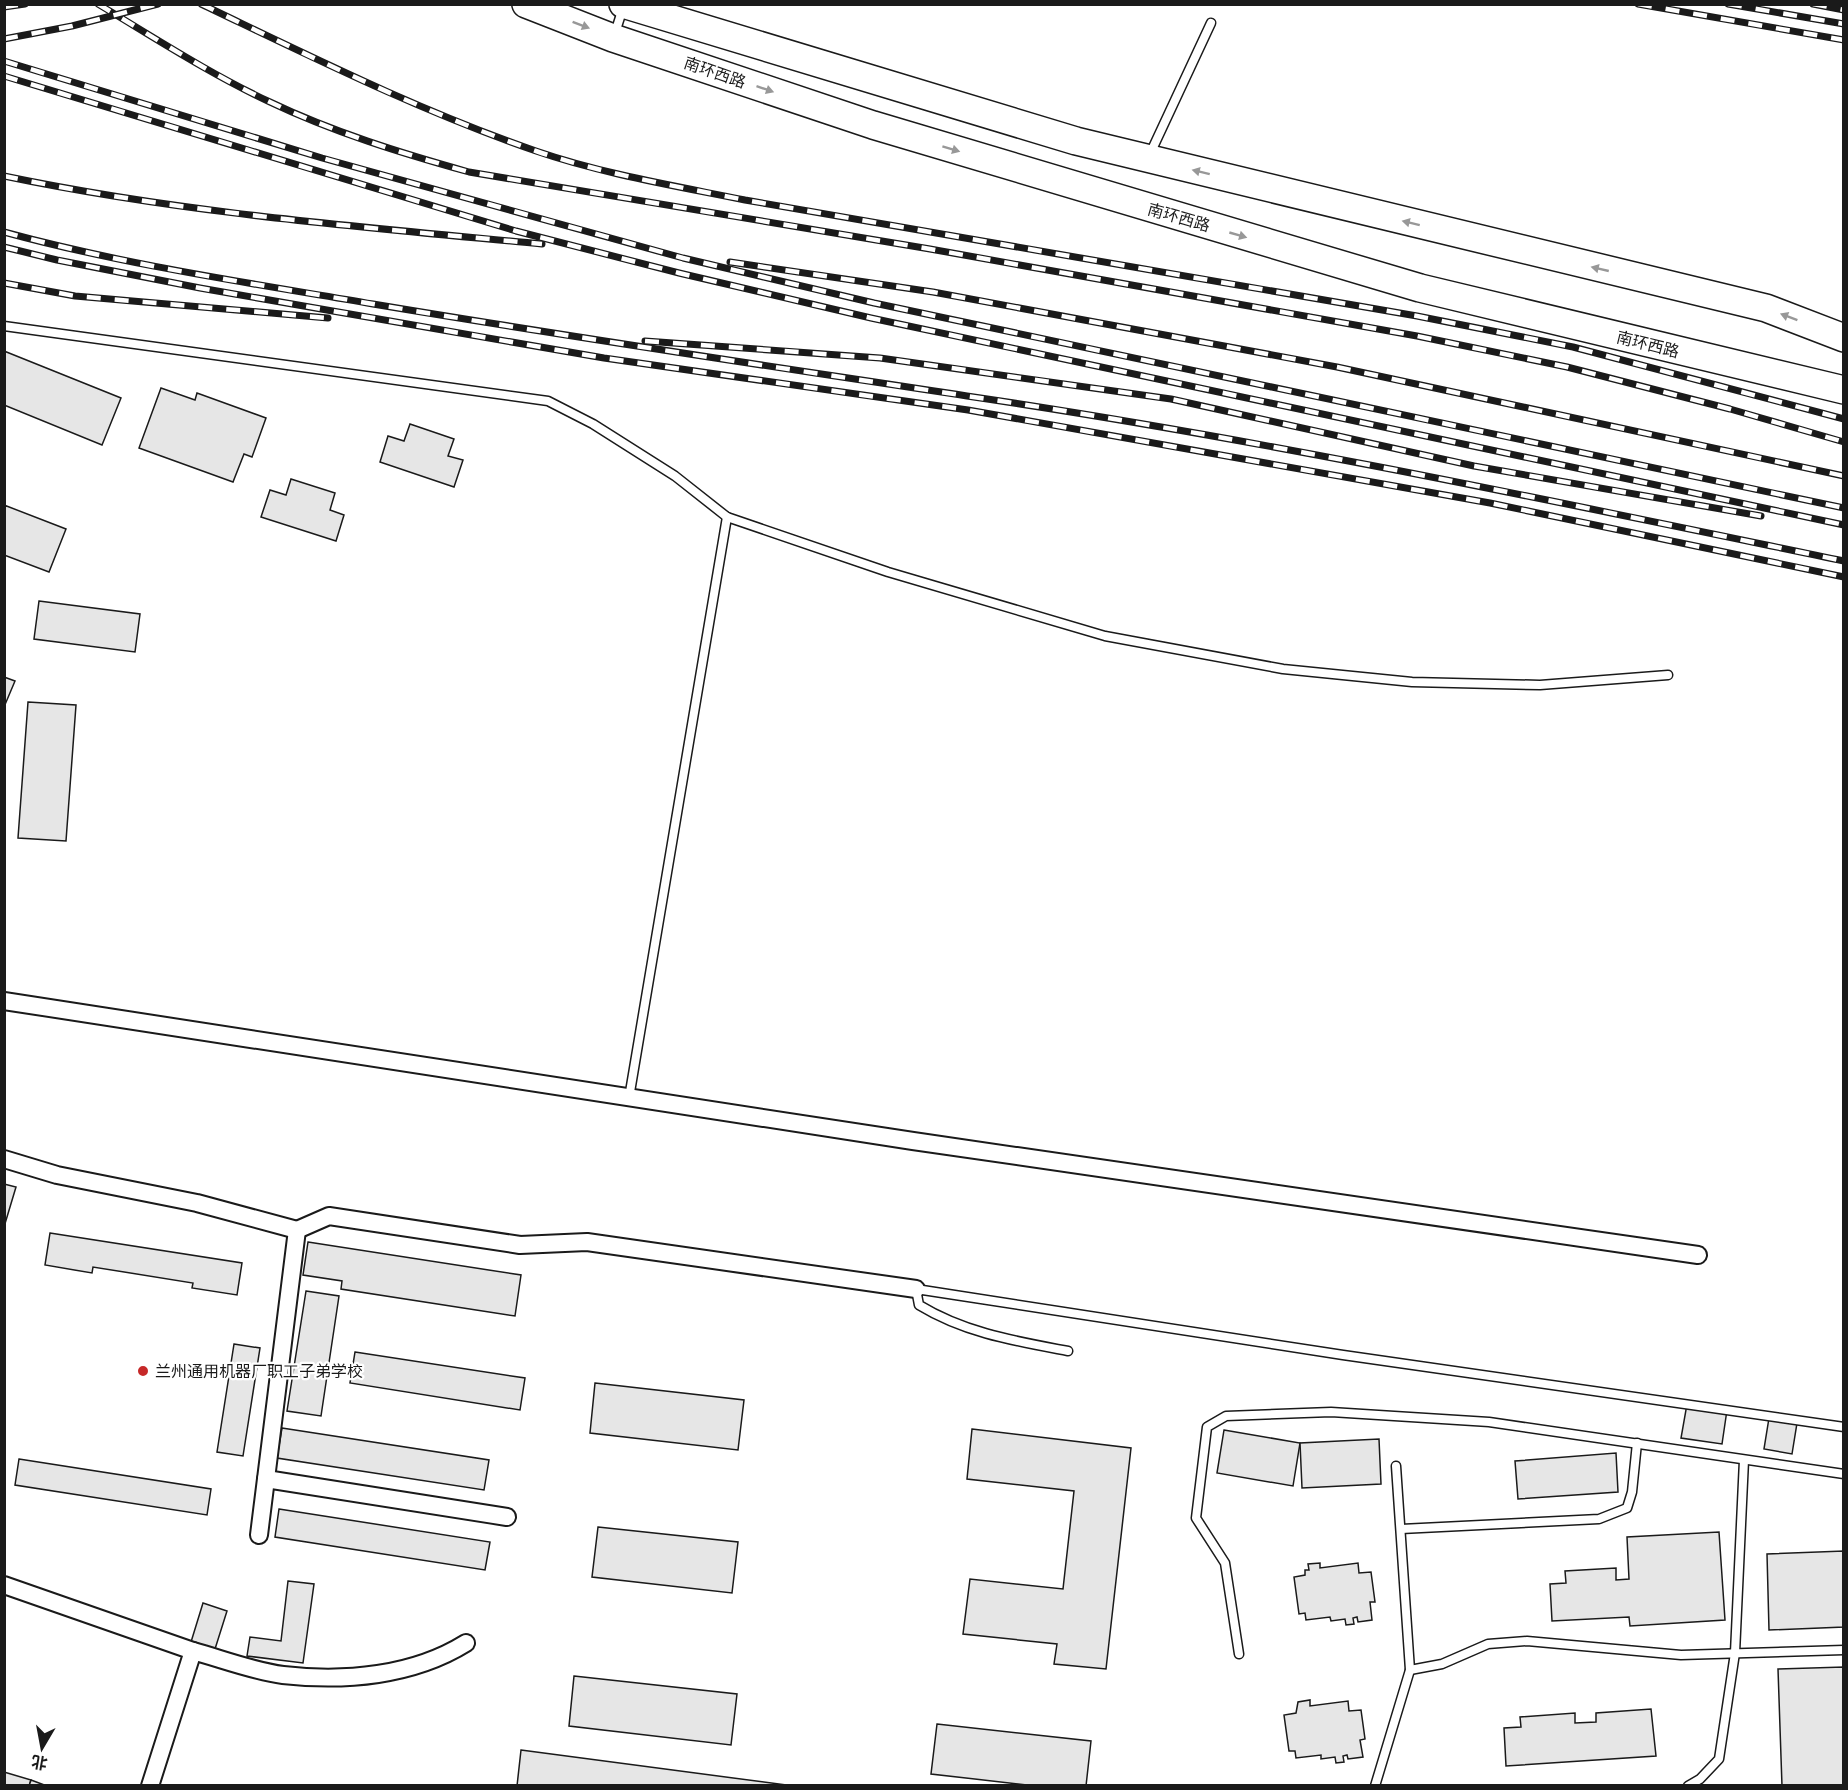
<svg xmlns="http://www.w3.org/2000/svg" width="1848" height="1790" font-family="Barlow,'Noto Sans SC',sans-serif">
<rect width="100%" height="100%" fill="#fff"/>
<g fill="#e6e6e6" stroke="#1a1a1a" stroke-width="1.5">
<path d="M4 351 121 398 102 445 4 405Z"/>
<path d="M161 388 195 400 197 393 266 418 252 457 244 454 233 482 139 448Z"/>
<path d="M410 424 454 439 448 456 463 460 454 487 380 462 388 436 404 441Z"/>
<path d="M291 479 335 493 330 510 344 515 336 541 261 517 270 490 286 495Z"/>
<path d="M4 505 66 529 49 572 4 555Z"/>
<path d="M39 601 140 614 135 652 34 639Z"/>
<path d="M4 677 15 681 4 707Z"/>
<path d="M28 702 76 705 66 841 18 838Z"/>
<path d="M4 1184 16 1187 4 1227Z"/>
<path d="M50 1233 242 1263 237 1295 192 1288 193 1283 93 1267 92 1273 45 1265Z"/>
<path d="M308 1242 521 1275 515 1316 341 1289 342 1281 303 1275Z"/>
<path d="M306 1291 339 1296 321 1416 287 1411Z"/>
<path d="M234 1344 260 1348 243 1456 217 1452Z"/>
<path d="M355 1352 525 1378 520 1410 350 1383Z"/>
<path d="M595 1383 744 1400 738 1450 590 1433Z"/>
<path d="M1687 1404 1727 1410 1722 1444 1681 1438Z"/>
<path d="M1769 1418 1797 1423 1792 1454 1764 1449Z"/>
<path d="M282 1428 489 1460 484 1490 277 1458Z"/>
<path d="M972 1429 1131 1448 1106 1669 1054 1664 1057 1644 963 1634 970 1579 1063 1589 1074 1491 967 1479Z"/>
<path d="M1224 1430 1300 1443 1293 1486 1217 1473Z"/>
<path d="M1379 1439 1381 1484 1302 1488 1300 1443Z"/>
<path d="M1616 1453 1618 1492 1518 1499 1515 1461Z"/>
<path d="M19 1459 211 1489 207 1515 15 1485Z"/>
<path d="M279 1509 490 1542 485 1570 275 1537Z"/>
<path d="M598 1527 738 1542 732 1593 592 1577Z"/>
<path d="M1719 1532 1725 1620 1630 1626 1629 1617 1552 1621 1550 1584 1566 1583 1565 1571 1616 1568V1580L1629 1579 1627 1537Z"/>
<path d="M1844 1551V1627L1769 1630 1767 1554Z"/>
<path d="M1320 1563V1568L1358 1563 1359 1573 1371 1572 1375 1602H1370L1372 1620 1358 1622 1357 1617 1353 1618 1354 1624 1346 1625 1345 1619 1331 1621 1330 1617 1306 1620 1305 1613 1299 1614 1294 1577 1305 1575V1570H1309L1308 1564Z"/>
<path d="M288 1581 314 1584 303 1663 247 1656 250 1637 281 1641Z"/>
<path d="M203 1603 227 1611 215 1649 191 1642Z"/>
<path d="M1844 1667V1785L1782 1786 1778 1669Z"/>
<path d="M574 1676 737 1694 731 1745 569 1726Z"/>
<path d="M1310 1700V1706L1348 1701 1349 1711 1361 1710 1365 1739 1360 1740 1363 1757 1348 1759 1347 1755 1343 1756 1344 1762 1336 1763 1335 1757 1321 1759V1755L1296 1758 1295 1751H1289L1284 1715 1296 1713 1298 1702Z"/>
<path d="M1651 1709 1656 1756 1506 1766 1504 1728 1521 1727 1520 1717 1575 1713V1723L1596 1722V1713Z"/>
<path d="M937 1724 1091 1741 1086 1786H1036L931 1774Z"/>
<path d="M521 1750 794 1786H517Z"/>
<path d="M4 1772 31 1780 29 1786H4Z"/>
<path d="M31 1780 47 1786H29Z"/>
</g>
<g fill="none" stroke-linecap="round" stroke-linejoin="round">
<g stroke="#1a1a1a" stroke-width="11">
<g id="service">
<path d="M614 36 623 8"/>
<path d="M1149 156 1211 23"/>
<path d="M4 326 548 401 593 424 675 476 727 517 888 572 1105 636 1283 669 1412 682 1540 685 1668 675"/>
<path d="M629 1098 727 517"/>
<path d="M1068 1351C1015 1341 965 1333 919 1305L916 1289 1343 1355 1844 1427"/>
<path d="M1401 1529 1599 1519 1627 1508 1632 1492 1637 1443"/>
<path d="M1239 1654 1225 1563 1196 1518 1207 1427 1226 1416 1331 1412 1489 1422 1844 1474"/>
<path d="M1410 1670 1442 1664 1488 1644 1527 1641 1681 1655 1844 1650"/>
<path d="M1375 1786 1410 1670 1396 1466"/>
<path d="M1688 1786 1700 1779 1719 1759 1735 1653 1744 1460"/>
</g>
</g>
<g stroke="#1a1a1a" stroke-width="20">
<g id="minor">
<path d="M4 1001 913 1141 1698 1255"/>
<path d="M4 1159 57 1175 197 1203 297 1230 259 1535"/>
<path d="M297 1230 329 1216 520 1245 587 1242 916 1289"/>
<path d="M266 1479 507 1517"/>
<path d="M4 1585 193 1651 150 1786"/>
<path d="M193 1651C222 1659 253 1671 283 1675 345 1682 413 1676 466 1643"/>
</g>
</g>
<g stroke="#1a1a1a" stroke-width="30">
<g id="trunk">
<path d="M526 4 613 38 873 125 1420 288 1844 390"/>
<path d="M623 4 1076 141 1766 308 1844 338"/>
</g>
</g>
<use href="#service" stroke="#fff" stroke-width="8"/>
<use href="#minor" stroke="#fff" stroke-width="16"/>
<use href="#trunk" stroke="#fff" stroke-width="27"/>
<g stroke="#1a1a1a" stroke-width="7">
<g id="rail">
<path d="M98 4C155 38 210 74 270 102 333 132 401 153 469 172L930 249 1417 336 1567 367 1730 409 1844 442"/>
<path d="M201 4C312 57 420 111 536 151 603 174 676 186 745 200L1417 316 1573 347 1844 419"/>
<path d="M1638 4 1844 40"/>
<path d="M1728 4 1844 24"/>
<path d="M1813 4 1844 10"/>
<path d="M4 7 25 4"/>
<path d="M4 39 72 26 158 4"/>
<path d="M4 61 322 158 683 258 874 303 1844 508"/>
<path d="M4 76 516 231 679 273 871 318 1844 525"/>
<path d="M4 176C182 213 362 227 542 244"/>
<path d="M4 232C125 265 250 283 373 304 571 337 769 366 967 396 1261 439 1553 501 1844 561"/>
<path d="M4 247 57 260 200 288 604 358 968 410 1490 503 1844 577"/>
<path d="M730 262 933 292 1337 367 1844 476"/>
<path d="M4 283 75 296 328 318"/>
<path d="M645 341 880 358 1171 399 1474 466 1761 516"/>
</g>
</g>
<use href="#rail" stroke="#fff" stroke-width="4.5" stroke-dasharray="14" stroke-linecap="butt"/>
</g>
<defs><path id="oneway-solid" d="M-6-.8H1V-3.2L6.5 0L1 3.2V.8H-6Z" transform="scale(1.5)"/></defs>
<g fill="#989898">
<use href="#oneway-solid" transform="translate(581 25) rotate(21)"/>
<use href="#oneway-solid" transform="translate(765 89) rotate(19)"/>
<use href="#oneway-solid" transform="translate(951 149) rotate(17)"/>
<use href="#oneway-solid" transform="translate(1201 172) rotate(-166)"/>
<use href="#oneway-solid" transform="translate(1411 223) rotate(-166)"/>
<use href="#oneway-solid" transform="translate(1238 235) rotate(16)"/>
<use href="#oneway-solid" transform="translate(1600 269) rotate(-167)"/>
<use href="#oneway-solid" transform="translate(1789 317) rotate(-159)"/>
</g>
<circle fill="#c62828" stroke="#fff" stroke-width="2" cx="143" cy="1371" r="6"/>
<g text-anchor="middle" stroke-width="4.5" stroke-linejoin="round" paint-order="stroke">
<g font-size="16" fill="#1a1a1a" stroke="#fff">
<text transform="translate(715 72) rotate(19)" y="6">南环西路</text>
<text transform="translate(1179 217) rotate(16)" y="6">南环西路</text>
<text transform="translate(1648 344) rotate(14)" y="6">南环西路</text>
</g>
<g font-size="16" fill="#1a1a1a" stroke="#fff" text-anchor="start">
<text x="155" y="1377">兰州通用机器厂职工子弟学校</text>
</g>
</g>
<rect width="1848" height="1790" fill="none" stroke="#1a1a1a" stroke-width="12"/>
<g transform="translate(42 1748) rotate(190)" stroke="#ffffff" stroke-width="4.5" paint-order="stroke">
<path d="M0-4.5L10 22L0 15L-10 22Z" fill="#1a1a1a"/>
<text y="-9" font-size="16" font-weight="bold" text-anchor="middle" fill="#1a1a1a">北</text>
</g>
</svg>
